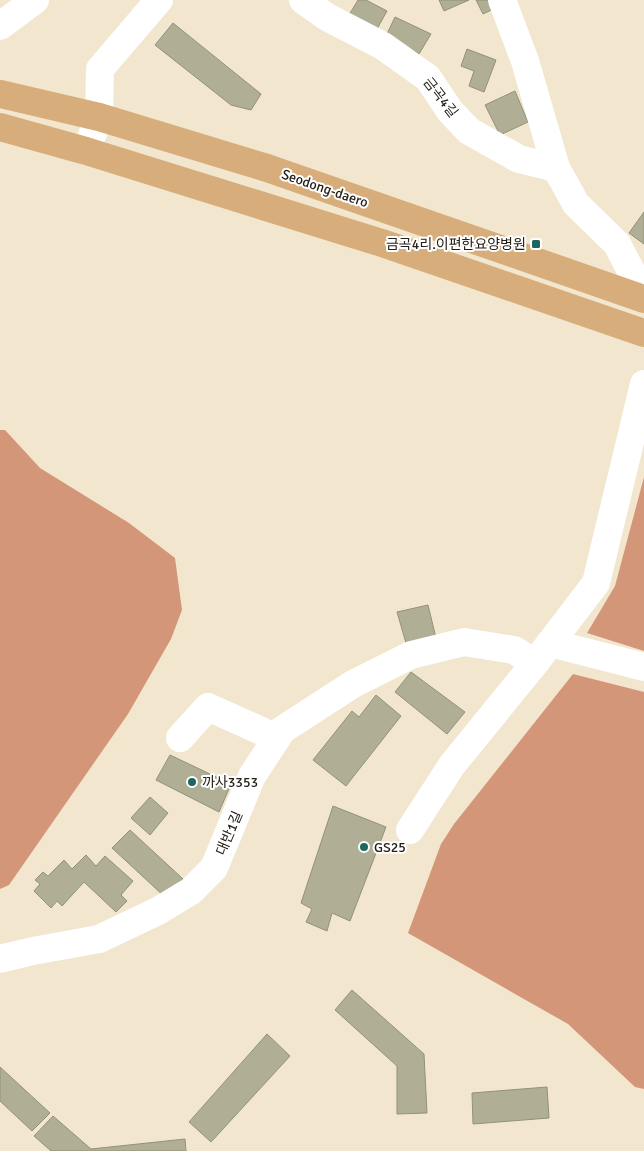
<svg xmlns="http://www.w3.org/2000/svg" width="644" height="1151" font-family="Signika,'Noto Sans KR',sans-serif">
<rect width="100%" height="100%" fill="#f2e7ce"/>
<g fill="#d49678">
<path d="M0 430H5L40 468 129 523 175 558 182 610 171 639 128 714 9 885 0 889Z"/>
<path d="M644 477V651L587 633 615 586Z"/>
<path d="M573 674 644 692V1089L635 1087 568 1024 408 933 441 844 454 824Z"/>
</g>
<g fill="#b0af96" stroke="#929179">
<path d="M358 0H366L387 11 377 29 349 15Z"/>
<path d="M439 0H469L444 11Z"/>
<path d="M476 0H497L500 6 483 14Z"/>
<path d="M395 17 431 34 419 54 386 36Z"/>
<path d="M173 23 261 94 251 110 231 105 155 45Z"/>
<path d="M467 49 496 60 484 92 469 86 474 71 461 66Z"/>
<path d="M515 91 528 122 500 135 485 105Z"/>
<path d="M644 212V244L629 233Z"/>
<path d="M428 605 436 638 406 643 397 612Z"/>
<path d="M411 672 465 712 447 734 395 692Z"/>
<path d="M376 695 401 716 346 786 313 760 352 711 359 717Z"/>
<path d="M170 755 231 784 219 812 156 780Z"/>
<path d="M150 797 168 813 150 835 131 818Z"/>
<path d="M333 806 386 827 350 921 332 913 327 931 306 922 312 909 301 903Z"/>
<path d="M130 830 183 879 166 898 112 848Z"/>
<path d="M86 855 96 866 105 856 133 881 121 895 127 901 116 912 84 882 62 906 57 901 51 908 34 891 40 884 35 880 43 872 48 876 64 860 72 869Z"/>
<path d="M352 990 424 1054 427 1113 397 1114V1066L335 1010Z"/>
<path d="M267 1034 290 1056 211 1142 189 1122Z"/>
<path d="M0 1067 50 1113 32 1131 0 1101Z"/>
<path d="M547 1087 549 1118 473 1124 472 1093Z"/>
<path d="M53 1116 91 1149 185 1139 186 1151H51L34 1136Z"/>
</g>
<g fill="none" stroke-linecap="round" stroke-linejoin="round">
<g stroke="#fff" stroke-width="28">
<path d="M303 0 327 17 383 46 428 78 450 111 469 131 519 159 556 168"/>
<path d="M502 0 525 61 556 168 576 204 617 244 644 296"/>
<path d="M0 26 35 0"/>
<path d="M86 151 99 117 100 69 159 0"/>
<path d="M550 643 644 667"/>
<path d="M180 738 208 707 277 738"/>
<path d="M410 830 452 765 535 663 596 583 644 384"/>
<path d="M0 959 33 951 99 939 158 911 191 891 214 868 252 776 282 730 353 684 411 655 464 642 514 650 535 663"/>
</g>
<g stroke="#d7ae7b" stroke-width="28">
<path d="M0 94 99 117 267 168 644 299"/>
<path d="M0 127 86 151 382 243 644 333"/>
</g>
</g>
<g fill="#1d675e" stroke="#fff" stroke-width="2">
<rect x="531" y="239" width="10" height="10" rx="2.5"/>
<circle cx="192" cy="782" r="5"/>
<circle cx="364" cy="847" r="5"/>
</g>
<g text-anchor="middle" stroke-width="4" stroke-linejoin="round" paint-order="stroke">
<g font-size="14" fill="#252118" stroke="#fff">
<text transform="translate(441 97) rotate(52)" y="5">금곡4길</text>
<text transform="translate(325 188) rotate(19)" y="5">Seodong-daero</text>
<text transform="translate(229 833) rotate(-67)" y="5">대반1길</text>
</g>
<g font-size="14" fill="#252118" stroke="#fff" text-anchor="start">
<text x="526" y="249" text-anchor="end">금곡4리.이편한요양병원</text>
<text x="202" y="787">까사3353</text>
<text x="374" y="852">GS25</text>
</g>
</g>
</svg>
